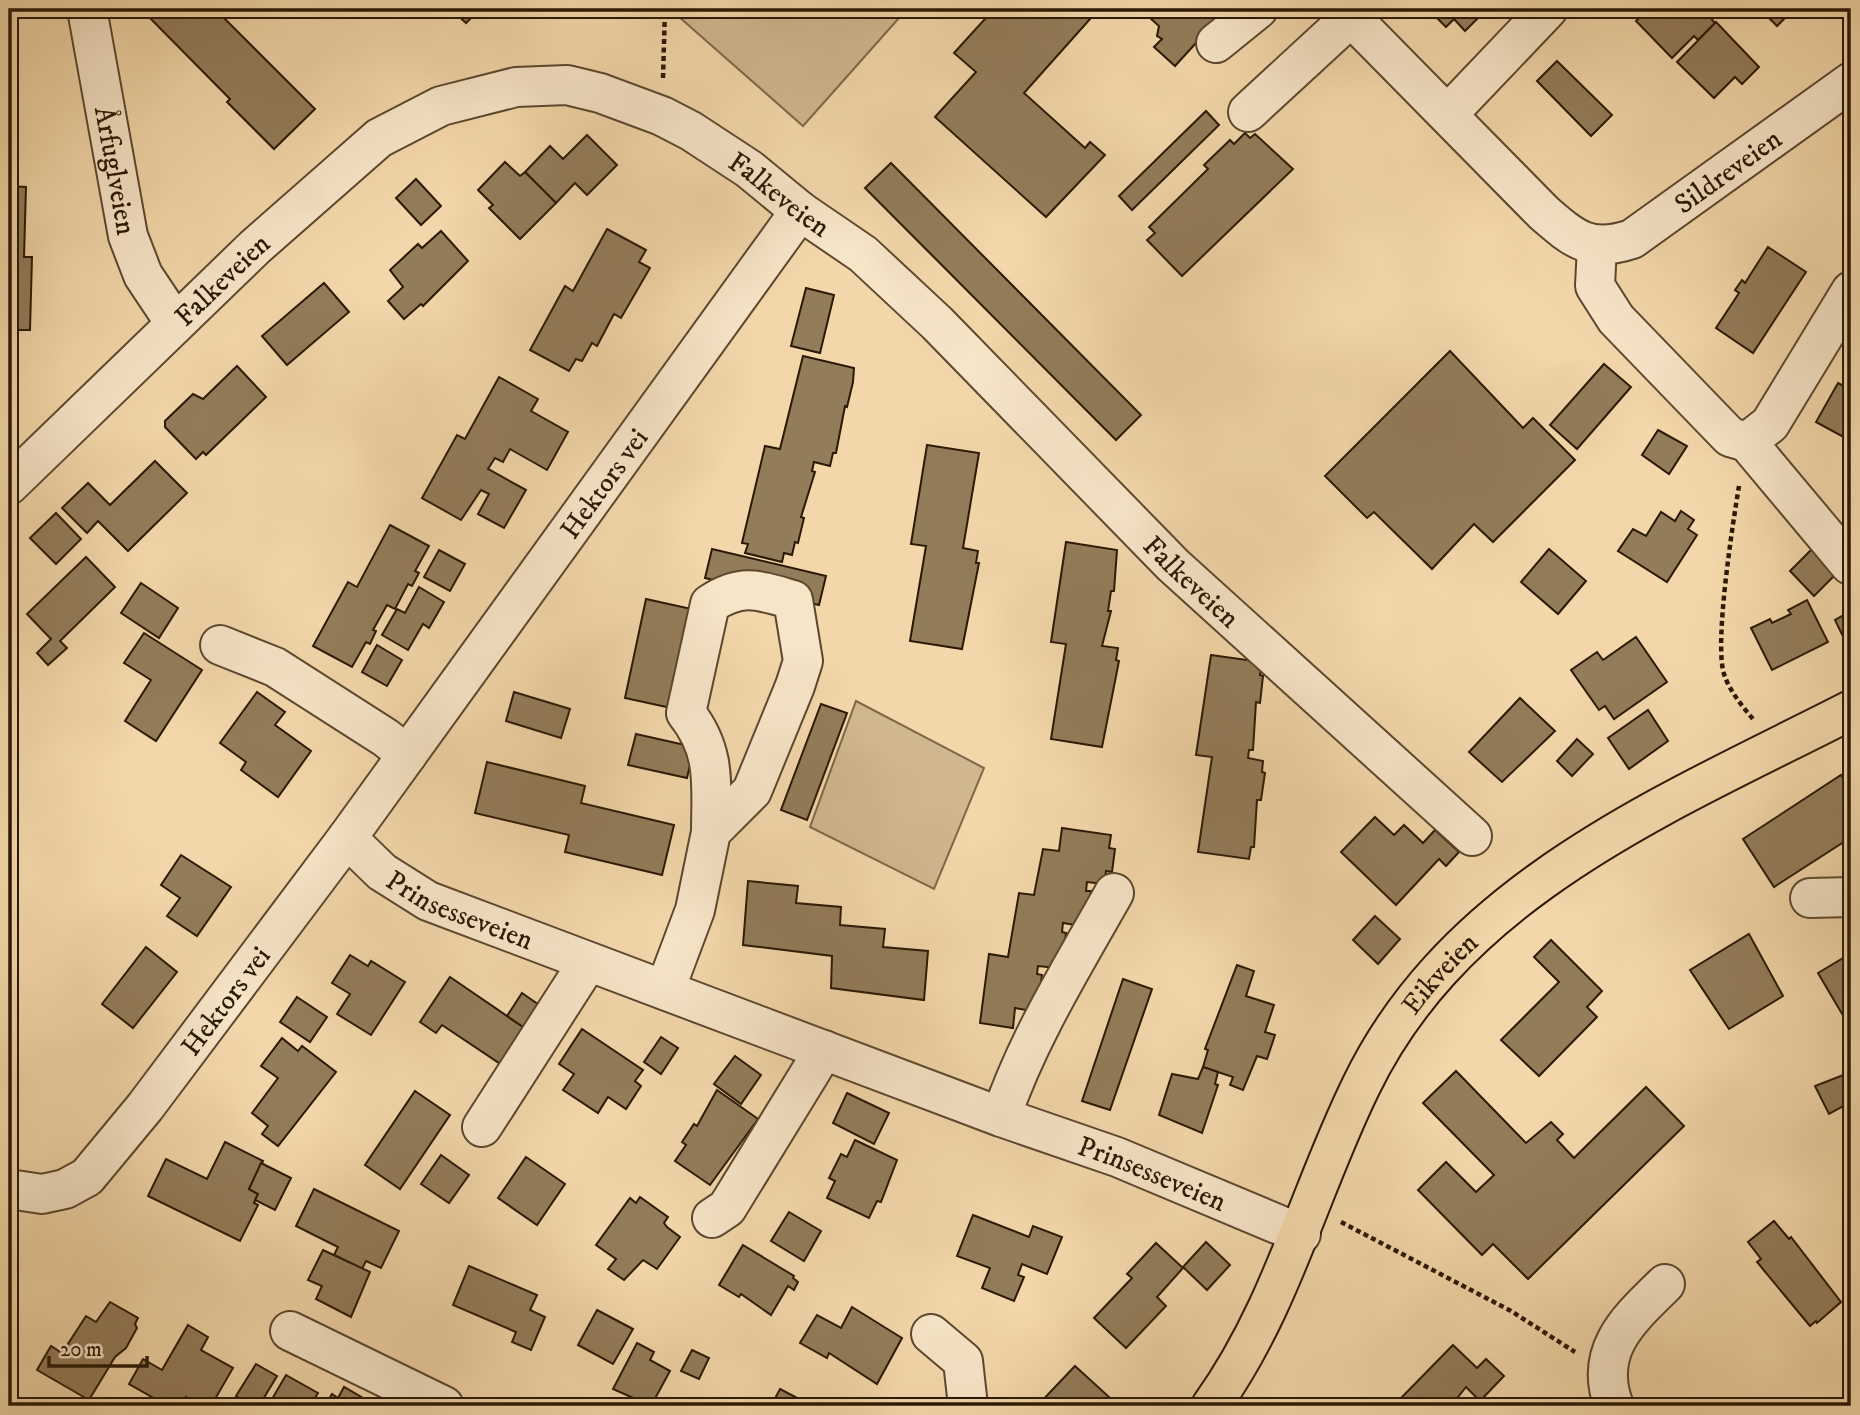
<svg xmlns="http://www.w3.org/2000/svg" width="1860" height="1415" font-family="'IM FELL DW Pica',serif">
<rect width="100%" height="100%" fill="#f3d7aa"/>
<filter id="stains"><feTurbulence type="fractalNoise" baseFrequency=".00286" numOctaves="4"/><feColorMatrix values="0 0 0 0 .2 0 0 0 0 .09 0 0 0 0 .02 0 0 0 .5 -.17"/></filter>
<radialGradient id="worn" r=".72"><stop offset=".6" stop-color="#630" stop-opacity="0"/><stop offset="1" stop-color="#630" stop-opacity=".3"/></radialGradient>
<g fill="#d1b78e" stroke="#7e6849" stroke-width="2">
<path d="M670 9H907L803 126Z"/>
<path d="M856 701 984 768 934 889 810 827Z"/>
</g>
<g fill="#937c5a" stroke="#2a1904" stroke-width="2">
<path d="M150 9H215L315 109 274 149 227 102 230 99 145 13Z"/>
<path d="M451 9H480L466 23Z"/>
<path d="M994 9H1099L1024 93 1085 148 1090 142 1105 155 1046 217 935 117 976 72 954 53Z"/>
<path d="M1140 9H1227L1175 66 1154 47 1162 39 1157 36 1159 26Z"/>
<path d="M1428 9H1487L1465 31 1454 19 1446 27Z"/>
<path d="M1648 9H1703L1715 23 1698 40 1694 36 1672 58 1636 21Z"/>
<path d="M1760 9H1794L1777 26Z"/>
<path d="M1716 22 1759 67 1742 84 1735 77 1714 98 1677 62Z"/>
<path d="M1557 61 1612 115 1591 136 1537 81Z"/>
<path d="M1206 111 1219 125 1132 210 1119 196Z"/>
<path d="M1245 133 1250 138 1255 134 1293 169 1182 276 1147 240 1155 233 1149 227 1208 169 1204 165 1230 140 1234 144Z"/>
<path d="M587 135 617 165 587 195 575 183 556 203 525 172 550 146 563 159Z"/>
<path d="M505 162 520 176 525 172 556 203 520 239 489 208 493 205 478 190Z"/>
<path d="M891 163 1141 415 1116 440 865 188Z"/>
<path d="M416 179 441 206 421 225 396 198Z"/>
<path d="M9 186 26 187 24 257H32L30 330H9Z"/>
<path d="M607 229 646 250 639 262 650 268 621 318 614 314 597 346 592 343 582 361 576 359 569 371 530 350 565 286 573 291Z"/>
<path d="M441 231 468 261 423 306 421 304 404 319 388 301 403 287 390 270 418 244 422 248Z"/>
<path d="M1768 247 1806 272 1753 353 1716 328 1739 293 1735 290 1742 280 1745 283Z"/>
<path d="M324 283 349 312 287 365 262 336Z"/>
<path d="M806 288 834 295 820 353 791 346Z"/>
<path d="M1450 351 1523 428 1533 418 1575 460 1493 542 1474 524 1432 569 1374 512 1367 518 1325 476Z"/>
<path d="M803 356 854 368 853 382 847 407 845 406 836 453H833L830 466 814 462 812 471 815 472 801 517 804 518 798 543 795 542 792 555 784 553 782 562 745 553 748 544 742 543 765 446 780 449Z"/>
<path d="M1604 364 1631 387 1577 449 1550 425Z"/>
<path d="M237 366 266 397 206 455 203 452 196 459 165 427V421L193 394 203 399Z"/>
<path d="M499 377 538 399 531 411 568 432 547 470 510 449 503 462 495 458 488 469 526 490 504 528 478 514 489 494 481 490 461 520 422 498 457 435 465 439Z"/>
<path d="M1838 383 1851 390V441L1816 422Z"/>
<path d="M1658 430 1687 446 1669 474 1642 455Z"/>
<path d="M927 445 979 453 963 548 978 551 976 563H979L962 649 910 641 926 546 911 544Z"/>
<path d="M155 461 187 493 128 551 98 521 87 533 62 508 88 483 110 505Z"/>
<path d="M1681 511 1694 520 1688 529 1697 535 1667 582 1618 551 1633 529 1646 536 1661 512 1675 521Z"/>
<path d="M56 513 81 539 56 564 30 538Z"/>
<path d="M390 525 429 546 415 571 419 573 412 586 408 584 395 609 387 605 373 630 376 631 370 644 366 642 352 667 313 646 348 582 357 587Z"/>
<path d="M1066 542 1117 550 1114 591H1111L1108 611H1111L1102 646 1118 648 1116 660 1119 661 1102 747 1051 739 1066 644 1051 642Z"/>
<path d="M1815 546 1839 571 1814 596 1790 571Z"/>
<path d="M712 549 826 576 819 605 705 578Z"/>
<path d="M1549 549 1586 581 1558 614 1521 582Z"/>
<path d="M439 550 465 564 450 591 424 577Z"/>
<path d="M86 557 115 587 60 641 67 648 48 665 37 653 51 639 27 614Z"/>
<path d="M141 583 178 608 159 638 121 613Z"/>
<path d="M419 587 444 602 429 628 423 624 408 650 382 635 397 609 405 613Z"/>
<path d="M646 599 696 610 676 709 625 698Z"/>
<path d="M1807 600 1828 642 1772 670 1751 628 1770 619 1772 623 1791 614 1788 610Z"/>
<path d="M1851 611V653L1835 620Z"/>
<path d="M144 633 202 670 156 741 125 721 151 680 124 663Z"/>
<path d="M1636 637 1667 682 1614 719 1605 706 1599 710 1571 670 1597 652 1603 660Z"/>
<path d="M377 645 402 660 387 686 362 672Z"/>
<path d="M1211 655 1262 662 1260 675 1263 676 1260 703 1256 702 1253 750H1249L1248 758 1263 761 1262 772 1265 773 1261 800H1257L1254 847H1251L1249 859 1198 852 1212 757 1196 755Z"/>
<path d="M257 692 285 712 275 725 311 751 278 797 241 770 246 762 220 743Z"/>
<path d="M514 692 570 709 561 738 506 721Z"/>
<path d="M1520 698 1555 731 1502 782 1469 752Z"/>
<path d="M821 704 847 713 807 820 781 810Z"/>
<path d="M1648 710 1668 741 1629 769 1608 738Z"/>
<path d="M636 734 694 747 687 778 628 765Z"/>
<path d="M1577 739 1593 754 1572 776 1557 761Z"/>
<path d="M487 762 585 786 581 803 674 825 662 875 565 852 569 835 475 813Z"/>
<path d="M1841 775 1844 780 1851 776V847L1847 840 1774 887 1743 839Z"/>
<path d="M1375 817 1394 835 1404 825 1423 843 1435 830 1459 852 1446 866 1439 859 1396 905 1341 852Z"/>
<path d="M1062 828 1111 835 1109 848 1115 849 1112 872 1106 871 1104 884 1087 882 1086 891H1091L1088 915 1081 926 1063 923 1062 932 1066 933 1063 957 1057 968 1038 966 1037 974 1042 975 1039 998 1032 1011 1015 1008 1013 1028 980 1023 989 954 1008 957 1019 893 1034 895 1043 849 1059 851Z"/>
<path d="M181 855 231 887 197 936 167 916 180 898 161 885Z"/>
<path d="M748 881 798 886 796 903 841 907 840 925 885 929 883 947 928 951 924 1000 831 988 832 956 743 945Z"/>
<path d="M1375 916 1400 939 1378 964 1353 940Z"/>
<path d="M1749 934 1783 996 1729 1029 1690 970Z"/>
<path d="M1551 940 1602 991 1587 1007 1597 1017 1539 1076 1501 1040 1559 982 1534 957Z"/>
<path d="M146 947 177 972 133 1028 102 1004Z"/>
<path d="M1850 954 1851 956V1029L1818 973Z"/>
<path d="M350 955 368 966 371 961 405 982 371 1035 337 1014 350 994 332 983Z"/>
<path d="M1237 965 1254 971 1246 996 1274 1005 1265 1032 1275 1035 1267 1059 1257 1056 1243 1090 1230 1085 1233 1077 1203 1067 1208 1050 1205 1049Z"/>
<path d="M450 977 526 1029 502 1065 442 1025 436 1033 420 1022Z"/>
<path d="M1123 979 1152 989 1110 1110 1082 1101Z"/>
<path d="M522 993 542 1007 526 1029 507 1016Z"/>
<path d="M297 997 327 1017 310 1042 280 1022Z"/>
<path d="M582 1029 643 1070 635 1081 641 1086 626 1109 608 1097 598 1113 563 1090 574 1074 559 1064Z"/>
<path d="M661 1037 678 1048 661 1074 644 1062Z"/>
<path d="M282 1038 298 1051 302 1046 336 1072 278 1146 262 1134 268 1126 252 1113 278 1078 261 1066Z"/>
<path d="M735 1056 761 1075 741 1104 714 1084Z"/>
<path d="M1203 1067 1218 1072 1215 1084 1218 1085 1202 1133 1159 1115 1172 1074 1198 1079Z"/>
<path d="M1456 1071 1526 1143 1551 1122 1563 1134 1557 1140 1574 1158 1646 1087 1684 1126 1528 1279 1493 1244 1482 1255 1418 1190 1446 1162 1476 1192 1494 1175 1423 1103Z"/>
<path d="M1851 1072V1102L1829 1114 1815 1086Z"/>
<path d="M717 1090 758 1119 710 1185 675 1161 686 1145 682 1142 694 1124 697 1126Z"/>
<path d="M415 1091 450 1115 400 1189 365 1165Z"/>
<path d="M847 1093 889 1113 874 1144 833 1123Z"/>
<path d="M855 1140 897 1160 881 1202 877 1201 869 1218 827 1198 835 1181 829 1178 841 1154 847 1157Z"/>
<path d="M225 1142 263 1161 249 1189 258 1194 254 1203 258 1205 240 1241 148 1196 166 1159 207 1179Z"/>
<path d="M441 1155 469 1175 449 1203 421 1184Z"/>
<path d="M526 1157 565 1184 537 1225 498 1198Z"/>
<path d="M261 1163 291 1178 275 1210 255 1200 258 1194 249 1189Z"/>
<path d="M314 1189 399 1231 381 1268 366 1261 362 1269 334 1255 338 1247 296 1226Z"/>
<path d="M640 1197 668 1217 664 1223 667 1227 680 1237 657 1269 643 1260 624 1280 608 1269 616 1259 596 1245 630 1198 636 1203Z"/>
<path d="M789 1212 821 1231 804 1261 771 1241Z"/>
<path d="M973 1215 1029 1237 1033 1226 1062 1237 1047 1274 1022 1264 1018 1275 1024 1277 1014 1301 982 1288 990 1268 957 1256Z"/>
<path d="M1774 1221 1789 1239 1791 1237 1841 1302 1817 1323 1816 1321 1810 1326 1757 1262 1761 1259 1748 1242Z"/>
<path d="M1206 1242 1230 1265 1207 1290 1183 1267Z"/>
<path d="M1156 1243 1183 1268 1157 1297 1166 1306 1126 1348 1094 1318 1132 1278 1127 1274Z"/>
<path d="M743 1245 794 1276 793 1278 798 1282 794 1290 788 1286 771 1315 741 1294 739 1297 719 1285Z"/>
<path d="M323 1250 370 1272 351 1317 316 1299 322 1286 308 1280Z"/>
<path d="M469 1266 537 1295 530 1310 545 1317 531 1350 512 1342 516 1332 453 1305Z"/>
<path d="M110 1302 138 1318 135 1324 137 1328 126 1348 115 1357 89 1400 37 1370 51 1346 62 1353 86 1316 96 1322Z"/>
<path d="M852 1307 902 1338 877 1384 829 1353 827 1358 800 1343 817 1315 841 1328Z"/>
<path d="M597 1310 633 1329 613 1364 578 1345Z"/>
<path d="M188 1325 208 1337 201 1350 233 1368 211 1406H203L186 1397 180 1406H168L129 1384 143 1359 162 1370Z"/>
<path d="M637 1343 654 1352 650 1360 670 1371 651 1406 613 1389Z"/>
<path d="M1453 1345 1477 1368 1486 1359 1504 1376 1480 1401 1466 1387 1451 1406H1411L1402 1397Z"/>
<path d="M692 1350 709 1358 699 1379 681 1371Z"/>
<path d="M256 1364 277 1376 259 1406H252L236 1396Z"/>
<path d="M1075 1366 1109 1397 1100 1406H1037Z"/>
<path d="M286 1375 318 1393 315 1398 326 1404 332 1394 338 1398 344 1387 370 1402 367 1406H268Z"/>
<path d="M780 1389 803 1401 801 1406H771Z"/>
</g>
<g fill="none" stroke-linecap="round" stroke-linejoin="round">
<g stroke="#5c482e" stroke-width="42">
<g id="minor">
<path id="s1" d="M87 9 128 236 143 275 175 323"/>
<path id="s2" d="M1343 9 1544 213C1575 240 1590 253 1632 239L1851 82"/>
<path d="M1216 43 1258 9"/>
<path d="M1248 112 1351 17"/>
<path d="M1448 114 1548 9"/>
<path d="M1597 246 1595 286 1616 319 1730 437 1747 442 1850 565"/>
<path d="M1747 442 1770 424 1851 291"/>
<path id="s3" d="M9 485 255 247 379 138 441 106 516 87 567 85 600 93 662 116 691 131 749 169 800 211 863 254 937 323 1173 565 1472 836"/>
<path d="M220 645 275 667 386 738 407 755"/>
<path id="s4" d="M347 838 382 872 428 901 1001 1117 1117 1157 1301 1234"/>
<path d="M1810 898 1851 897"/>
<path d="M665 990 695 910 711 832 752 791 795 686 803 661 793 600C758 590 742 583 710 604L686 713C717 752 711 785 711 832"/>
<path d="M1001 1117C1028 1038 1073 966 1114 893"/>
<path d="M482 1127 588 962"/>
<path id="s5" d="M9 1189 42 1194 65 1189 87 1177 145 1107 347 838 800 211"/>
<path d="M712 1218 727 1208 824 1050"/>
<path d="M290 1331 444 1406"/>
<path d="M931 1334 963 1361 968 1406"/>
<path d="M1614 1406C1593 1351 1628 1320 1665 1284"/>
</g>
</g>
<g stroke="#2a1904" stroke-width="42">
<g id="major">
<path id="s6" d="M1211 1406C1282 1307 1308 1194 1361 1086 1456 889 1667 804 1851 710"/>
</g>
</g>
<g stroke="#2a1904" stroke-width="4.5" stroke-dasharray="5 3.5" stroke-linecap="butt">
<path d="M663 78 665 9"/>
<path d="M1739 486C1733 522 1714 643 1724 674 1729 690 1742 706 1753 719"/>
<path d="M1341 1222 1511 1311 1575 1352"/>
</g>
<use href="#minor" stroke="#f7e5c8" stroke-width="38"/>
<use href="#major" stroke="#f3d7aa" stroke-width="38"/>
</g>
<g text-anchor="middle" stroke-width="6" stroke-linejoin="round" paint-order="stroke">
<g font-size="28" fill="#2a1904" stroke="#f7e5c8">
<text dy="10" stroke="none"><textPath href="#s1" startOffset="164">Årfuglveien</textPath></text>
<text dy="10" stroke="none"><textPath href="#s2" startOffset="502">Sildreveien</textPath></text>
<text dy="10" stroke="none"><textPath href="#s3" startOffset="947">Falkeveien</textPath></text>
<text dy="10" stroke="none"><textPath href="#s3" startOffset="296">Falkeveien</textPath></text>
<text dy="10" stroke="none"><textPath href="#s5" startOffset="947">Hektors vei</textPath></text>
<text dy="10" stroke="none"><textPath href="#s3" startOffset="1514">Falkeveien</textPath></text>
<text dy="10" stroke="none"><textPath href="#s4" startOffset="136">Prinsesseveien</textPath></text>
<text dy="10" stroke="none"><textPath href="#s6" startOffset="492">Eikveien</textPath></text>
<text dy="10" stroke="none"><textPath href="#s5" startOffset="306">Hektors vei</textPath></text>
<text dy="10" stroke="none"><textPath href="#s4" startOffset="877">Prinsesseveien</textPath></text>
</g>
</g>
<rect width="1860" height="1415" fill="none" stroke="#f3d7aa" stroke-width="35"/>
<rect x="10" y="10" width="1839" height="1394" fill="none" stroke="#2a1904" stroke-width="3.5"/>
<rect x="18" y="18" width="1825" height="1380" fill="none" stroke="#2a1904" stroke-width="2"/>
<path d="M49 1356v10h98v-10" fill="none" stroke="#2a1904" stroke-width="3.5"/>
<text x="60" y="1356" font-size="21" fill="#2a1904" stroke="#f7e5c8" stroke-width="5" paint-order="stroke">20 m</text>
<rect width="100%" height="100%" filter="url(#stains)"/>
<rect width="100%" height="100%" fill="url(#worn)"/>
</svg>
